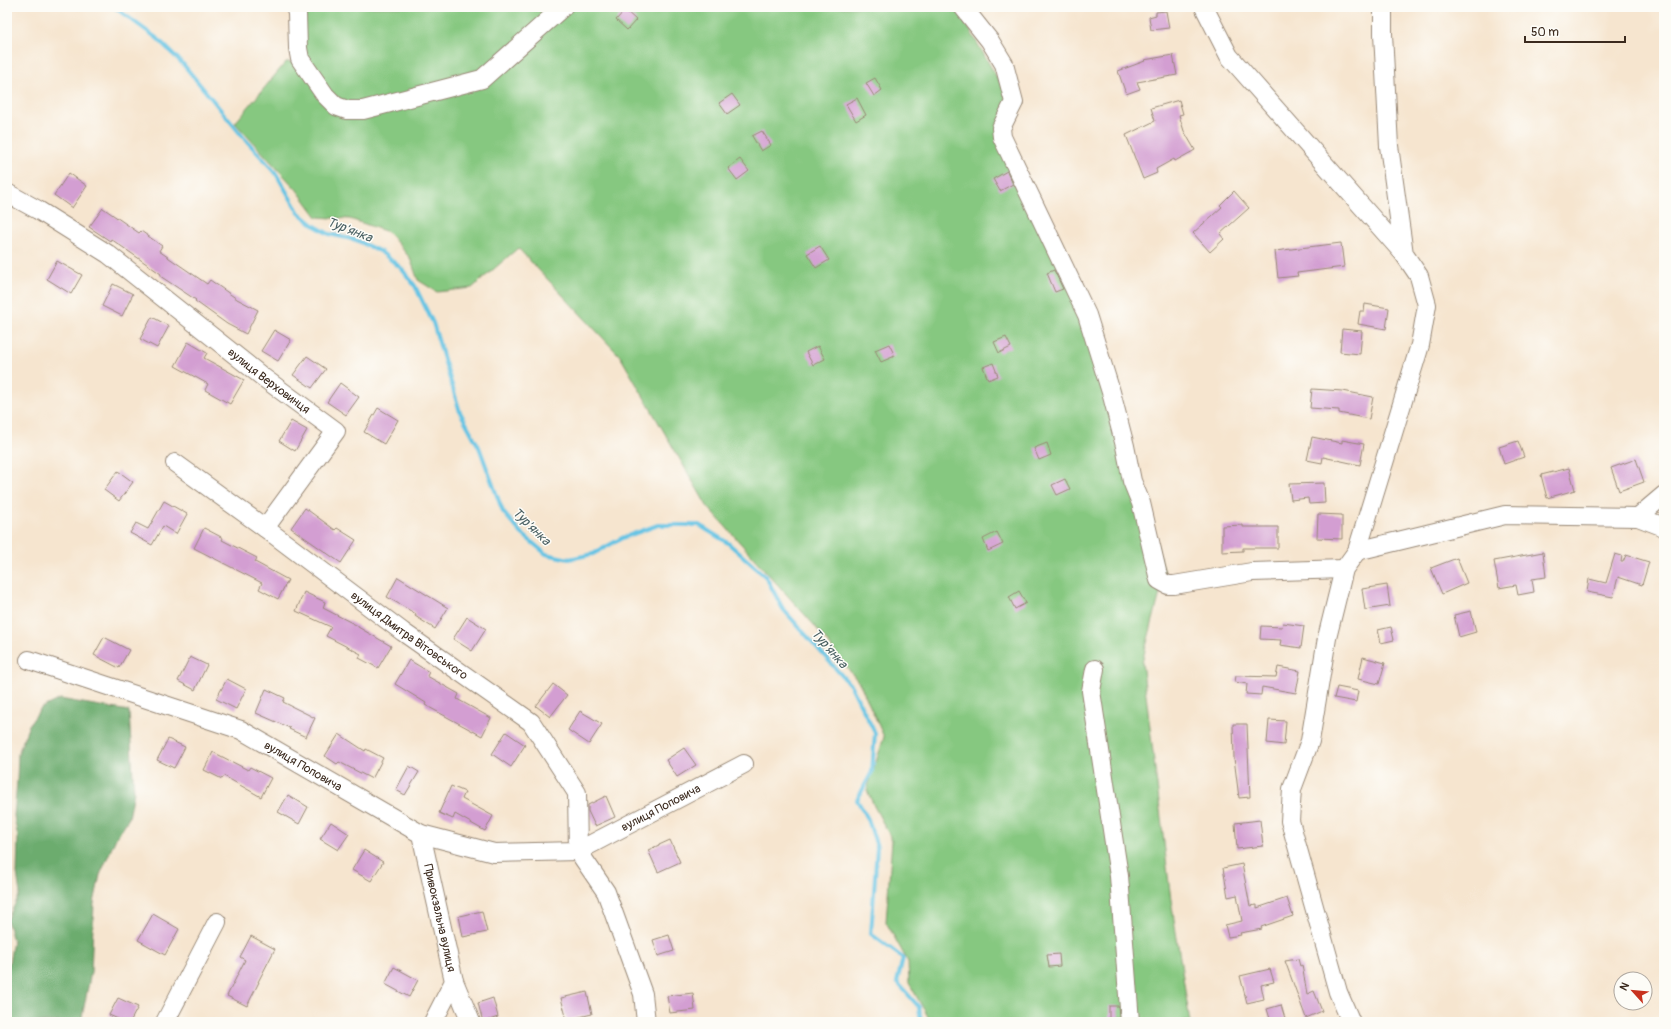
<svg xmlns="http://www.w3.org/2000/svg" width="1671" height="1029" font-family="Pangolin,sans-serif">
<rect width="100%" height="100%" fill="#fdfcf7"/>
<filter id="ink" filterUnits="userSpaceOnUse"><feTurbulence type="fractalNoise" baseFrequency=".025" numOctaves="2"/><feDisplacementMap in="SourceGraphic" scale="8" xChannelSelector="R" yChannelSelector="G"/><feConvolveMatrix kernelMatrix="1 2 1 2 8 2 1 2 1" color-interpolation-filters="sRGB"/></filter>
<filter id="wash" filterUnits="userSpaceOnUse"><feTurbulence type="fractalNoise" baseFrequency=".012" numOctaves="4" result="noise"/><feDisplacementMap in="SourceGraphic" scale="16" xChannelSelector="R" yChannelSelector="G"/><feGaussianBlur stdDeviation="0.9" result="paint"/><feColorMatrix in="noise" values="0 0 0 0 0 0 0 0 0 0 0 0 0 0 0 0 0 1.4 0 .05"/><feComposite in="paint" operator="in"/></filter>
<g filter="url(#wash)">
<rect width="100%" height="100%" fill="#f6e5cf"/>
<path fill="#86c880" stroke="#60794f" d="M295 7H955L959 11 1007 95 1004 134 1089 306 1165 574 1142 662 1171 900 1190 1022H931L909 983 908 962 886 922 892 840 874 806 867 790 884 737 860 684 814 625 707 506 620 356 518 248 472 288 437 292 418 280 410 258 388 232 350 219 317 217 297 190 235 123 286 62H296Z"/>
<path fill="#6cac6e" stroke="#546b46" d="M60 699 129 711 134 792 129 818 116 838 100 875 94 903 91 972 81 1022H7V974L13 941 7 920 20 894 17 873 18 838 14 816 17 781 18 754 29 725 41 708Z"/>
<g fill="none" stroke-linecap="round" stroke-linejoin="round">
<path stroke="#66c4e4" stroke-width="4" d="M114 7 158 39 183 64 243 137 275 172 299 213 315 226 329 234 356 240 381 252 401 268 415 286 433 323 460 412 479 447 503 512 521 533 546 554 569 559 593 554 622 538 658 525H699L728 543 766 577 783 609 851 686 875 733 872 772 857 800 868 819 877 847 871 934 903 958 897 982 919 1007 921 1022"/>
</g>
<g id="blocks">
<g fill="#d39ed2">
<path d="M625 10 636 20 627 30 616 20Z"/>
<path d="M1166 11 1169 28 1151 30 1149 17 1156 15V12Z"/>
<path d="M1173 55 1177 75 1137 82 1140 89 1126 94 1118 71 1145 61 1144 60Z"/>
<path d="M875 78 882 90 874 96 866 83Z"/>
<path d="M732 94 740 105 727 114 719 103Z"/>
<path d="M857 98 866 115 856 121 846 104Z"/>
<path d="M1179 100 1183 114 1179 115 1184 131 1195 150 1175 161 1174 159 1156 169 1157 173 1143 179 1126 135 1155 121 1151 108Z"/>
<path d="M762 131 771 145 761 151 752 136Z"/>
<path d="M740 159 749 171 737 180 728 168Z"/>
<path d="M1007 171 1013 184 1000 191 993 179Z"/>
<path d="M69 173 87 186 72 208 54 195Z"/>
<path d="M1234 191 1249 208 1220 234 1224 239 1210 252 1193 233 1222 207 1220 205Z"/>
<path d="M103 208 139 233 141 231 162 246 159 251 207 284 210 280 237 299 258 310 246 334 227 324 195 301 196 300 160 276 161 274 111 239 110 241 89 227Z"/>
<path d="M1341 243 1344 267 1297 273 1298 276 1278 278 1275 251Z"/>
<path d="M820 246 829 260 816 268 807 254Z"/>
<path d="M57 261 82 275 71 294 47 279Z"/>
<path d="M1054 270 1063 289 1055 292 1047 273Z"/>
<path d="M113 284 133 294 122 316 102 306Z"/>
<path d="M1365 304 1389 308 1386 329 1358 324 1360 311H1364Z"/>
<path d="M152 317 169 326 157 348 140 339Z"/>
<path d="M1342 329 1362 331 1360 354 1340 352Z"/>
<path d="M274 330 291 340 278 361 261 351Z"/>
<path d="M1006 337 1011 347 999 353 994 342Z"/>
<path d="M188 342 207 353 204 358 244 380 230 404 205 390 208 384 175 366Z"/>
<path d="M889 344 895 356 881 362 875 350Z"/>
<path d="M818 346 825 359 813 365 806 352Z"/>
<path d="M307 356 326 369 312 388 293 375Z"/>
<path d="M993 363 998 376 988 380 983 367Z"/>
<path d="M340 383 359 397 346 415 327 402Z"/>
<path d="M1312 389 1343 391 1373 397 1369 419 1339 413V410L1310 408Z"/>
<path d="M378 408 398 420 384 444 364 432Z"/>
<path d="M291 421 307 430 295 451 279 441Z"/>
<path d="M1312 437 1342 443V440L1364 444 1360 465 1323 457 1322 463 1307 460Z"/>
<path d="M1518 441 1524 457 1504 464 1499 447Z"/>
<path d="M1047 443 1051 455 1039 460 1034 448Z"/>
<path d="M1636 459 1644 482 1619 491 1611 468Z"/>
<path d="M1569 468 1575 490 1547 498 1541 475Z"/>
<path d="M118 471 133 482 119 501 104 490Z"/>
<path d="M1065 479 1070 489 1057 495 1052 485Z"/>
<path d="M1324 483 1325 503 1309 504 1308 498 1291 500 1289 484Z"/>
<path d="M164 501 187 514 176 534 163 526 152 545 130 533 136 523 148 529Z"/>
<path d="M305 508 335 530 337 528 356 540 341 563 291 528Z"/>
<path d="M1318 514 1342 515V539L1317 538Z"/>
<path d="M1243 525V527H1278V548H1243V551L1222 552V526Z"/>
<path d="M204 528 223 538 222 540 257 558 255 562 288 580 278 599 259 589 262 583 194 548Z"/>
<path d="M997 532 1003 544 988 551 983 539Z"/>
<path d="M1543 552 1546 577 1532 579 1534 592 1518 595 1516 585 1499 588 1494 561Z"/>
<path d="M1615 554 1622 556 1621 562H1623L1626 555 1649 562 1642 585 1618 577 1613 597 1587 592 1589 579 1606 583Z"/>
<path d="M1457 558 1467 583 1442 594 1431 568Z"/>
<path d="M398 577 448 608 435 629 415 616 416 614 387 597Z"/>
<path d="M1387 585 1390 606 1365 610 1362 589Z"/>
<path d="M1019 591 1026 603 1015 609 1009 597Z"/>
<path d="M304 592 325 602 323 608 358 626V627L391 646 378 668 359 658 361 654 326 636 331 627 296 611Z"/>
<path d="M1471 611 1476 632 1459 637 1454 615Z"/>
<path d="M467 617 486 629 472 651 453 639Z"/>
<path d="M1283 623 1304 626 1301 648 1280 645 1281 640 1260 639 1261 626 1282 627Z"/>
<path d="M1391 627 1394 640 1381 643 1378 630Z"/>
<path d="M104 637 129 650 119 668 94 655Z"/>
<path d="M190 657 207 665 195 690 178 681Z"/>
<path d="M1363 657 1385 663 1379 684 1358 679Z"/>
<path d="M409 660 429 672 427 676 459 694 457 699 491 718 482 736 425 705 426 703 395 684Z"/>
<path d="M1278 667 1300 671 1296 693 1262 687 1261 695 1246 694 1247 684 1235 682 1236 676 1276 677Z"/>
<path d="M227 679 246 689 236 709 216 699Z"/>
<path d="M553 684 567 695 550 717 536 706Z"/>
<path d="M1337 687 1358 691 1356 702 1334 698Z"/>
<path d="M266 689 285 698 283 702 315 718 306 737 289 729 290 728 256 713Z"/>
<path d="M580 711 602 724 589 744 568 730Z"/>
<path d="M1269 720 1286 721 1284 745 1267 743Z"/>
<path d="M1233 724H1247L1250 797 1239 798 1234 758Z"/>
<path d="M506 732 525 745 511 767 492 754Z"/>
<path d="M339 734 365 751 366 749 383 758 372 779 339 762 337 764 325 756Z"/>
<path d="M168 739 185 747 174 768 157 760Z"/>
<path d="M684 748 696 765 677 777 666 760Z"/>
<path d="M213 752 248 770 250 767 271 778 261 797 224 776 222 779 204 770Z"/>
<path d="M409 766 419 772 405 795 396 790Z"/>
<path d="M451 786 465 792 462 799 493 816 485 831 455 814 453 819 439 813Z"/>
<path d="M288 795 308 807 299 824 278 812Z"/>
<path d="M606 796 615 817 595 826 588 811V805Z"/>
<path d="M1260 820 1263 846 1237 849 1235 823Z"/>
<path d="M331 822 349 834 338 850 320 839Z"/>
<path d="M670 840 680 862 658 872 648 850Z"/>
<path d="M364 850 383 862 371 881 352 870Z"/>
<path d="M1242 864 1250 906 1257 905V908L1287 898 1293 916 1261 927 1262 929 1240 933 1241 935 1228 937 1225 925 1242 921 1237 895 1228 897 1223 868Z"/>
<path d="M482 911 487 932 463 937 459 916Z"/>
<path d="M153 914 179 929 165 955 138 940Z"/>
<path d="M669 935 674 951 658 956 653 940Z"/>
<path d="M251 936 275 949 258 982H259L247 1006 227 996 245 960 240 957Z"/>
<path d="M1059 954 1060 966 1049 967 1047 955Z"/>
<path d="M1298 959 1300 966 1302 965 1307 994 1314 991 1322 1011 1306 1018 1285 961Z"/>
<path d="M394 967 418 980 409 997 385 984Z"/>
<path d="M1270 969 1274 982 1261 985 1264 999 1247 1003 1240 976Z"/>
<path d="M587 992 592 1014 567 1020 561 998Z"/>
<path d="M693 993 695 1010 670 1013 667 996Z"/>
<path d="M118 998 138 1007 130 1022H125L109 1015Z"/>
<path d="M493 998 498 1017 483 1022 478 1003Z"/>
<path d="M1281 1005 1286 1022H1271L1267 1009Z"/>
<path d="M1109 1006H1118L1119 1018 1109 1019Z"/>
</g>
</g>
</g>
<g filter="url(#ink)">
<use href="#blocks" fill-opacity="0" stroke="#988876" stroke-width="1"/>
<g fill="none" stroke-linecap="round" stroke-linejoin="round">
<g stroke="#988876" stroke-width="20">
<g id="minor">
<path d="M295 7 297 13 298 48 300 59 325 95 336 106 347 110H363L482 79 563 7"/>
<path d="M963 7 990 41 1004 64 1014 102 1001 128 1002 137 1087 315 1111 392 1125 446 1132 481 1141 503 1159 580 1168 585H1174L1252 572 1344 569"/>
<path d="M1204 7 1229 56 1404 254 1419 276 1427 305 1420 345 1357 551 1344 569 1327 638 1310 741 1292 789 1290 821 1338 992 1351 1022"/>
<path d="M1383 7V34L1389 146 1404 254"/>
<path id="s1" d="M7 193 38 210 108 254 264 378 336 431 265 528"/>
<path id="s2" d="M175 463 265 528 403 632 531 722 577 793 578 851"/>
<path d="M1638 517 1664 495"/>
<path d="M1357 551 1505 515 1638 517 1664 527"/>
<path id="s3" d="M29 660 241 730 421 834 494 853 578 851 744 764"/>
<path d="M1095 669 1091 691 1119 876 1130 1022"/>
<path id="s4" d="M421 834 454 981 433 1022"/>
<path d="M578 851 606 892 643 994 646 1022"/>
<path d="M454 981 471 1022"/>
<path d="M165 1022 217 922"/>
</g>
</g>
<use href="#minor" stroke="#fff" stroke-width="18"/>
</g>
</g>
<g text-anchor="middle" stroke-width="3" stroke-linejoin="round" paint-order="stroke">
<g font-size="12" fill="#3b2a1e" stroke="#fdfcf7">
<text dy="4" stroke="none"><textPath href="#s1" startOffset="323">вулиця Верховинця</textPath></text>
<text dy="4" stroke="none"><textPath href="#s2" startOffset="291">вулиця Дмитра Вітовського</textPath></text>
<text dy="4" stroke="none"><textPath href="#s3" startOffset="295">вулиця Поповича</textPath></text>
<text dy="4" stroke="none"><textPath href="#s3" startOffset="684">вулиця Поповича</textPath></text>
<text dy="4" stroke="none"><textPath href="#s4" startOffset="86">Привокзальна вулиця</textPath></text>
</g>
<g font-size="13" font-style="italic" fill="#4a6063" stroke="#fdfcf7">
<text transform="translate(350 229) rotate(21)" y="5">Тур'янка</text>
<text transform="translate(532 526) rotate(44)" y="5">Тур'янка</text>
<text transform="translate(830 648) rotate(49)" y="5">Тур'янка</text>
</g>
</g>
<rect width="1671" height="1029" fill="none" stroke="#fdfcf7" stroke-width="24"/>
<g transform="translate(1633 991) rotate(297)"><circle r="19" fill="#fdfcf7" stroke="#afa8a0"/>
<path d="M0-3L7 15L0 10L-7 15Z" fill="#c8321e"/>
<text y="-6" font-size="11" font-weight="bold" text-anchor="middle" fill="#3b2a1e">N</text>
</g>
<path d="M1525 36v6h100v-6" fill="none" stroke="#3b2a1e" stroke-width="2"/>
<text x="1531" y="36" font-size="12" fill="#3b2a1e" stroke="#fdfcf7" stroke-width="3" paint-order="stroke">50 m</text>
</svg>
